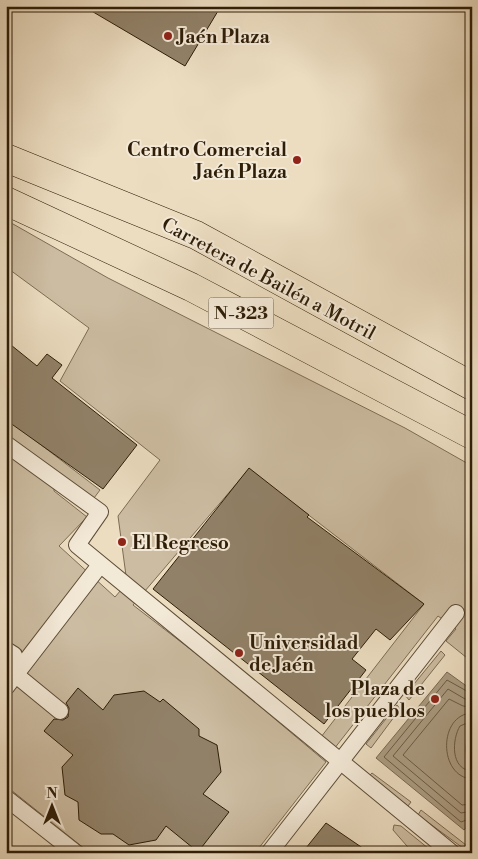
<svg xmlns="http://www.w3.org/2000/svg" width="478" height="859" font-family="'Libre Bodoni',serif">
<rect width="100%" height="100%" fill="#ecddc1"/>
<filter id="stains"><feTurbulence type="fractalNoise" baseFrequency=".004" numOctaves="4"/><feColorMatrix values="0 0 0 0 .2 0 0 0 0 .09 0 0 0 0 .02 0 0 0 .5 -.17"/></filter>
<radialGradient id="worn" r=".72"><stop offset=".6" stop-color="#630" stop-opacity="0"/><stop offset="1" stop-color="#630" stop-opacity=".3"/></radialGradient>
<g fill="#ccbca1" stroke="#7d6c54">
<path d="M6 220 108 278 405 428 472 466V640L469 639 472 641V662L446 641 456 629 438 616 334 749 321 737 424 604 249 469 133 605 207 662 326 762 255 853H90L6 786V695L27 668 6 650V418L100 490 94 498 55 473 54 491 87 517 59 546 115 597 127 583 118 516 160 460 60 381 89 328 6 267Z"/>
<path d="M441 651 445 655 409 700 405 695Z"/>
<path d="M397 705 400 709 371 748 366 744Z"/>
<path d="M372 773 411 802 408 806 369 776Z"/>
<path d="M421 810 466 845 463 848 418 815Z"/>
<path d="M394 825 401 826 434 853H413L393 830Z"/>
</g>
<path fill="#ab9c82" stroke="#796951" d="M447 672 472 690C472 702 472 714 472 726 471 738 458 748 472 762V820L464 830 376 758Z"/>
<g fill="none" stroke-linecap="round" stroke-linejoin="round">
<g stroke="#6c5c44" stroke-width="1">
<path d="M472 694 447 680 384 757 461 822 472 818"/>
<path d="M472 700 465 699 448 689 393 756 461 813 472 811"/>
<path d="M472 707 463 706 449 699 403 755 462 805 472 804"/>
<path d="M472 713C438 714 438 777 472 779"/>
<path d="M472 721 460 726C452 739 450 770 472 771"/>
</g>
</g>
<g fill="#918168" stroke="#2e1d07">
<path d="M83 6H221L185 66Z"/>
<path d="M6 341 37 366 47 354 62 365 52 378 137 445 103 489 6 420Z"/>
<path d="M249 468 309 515 307 517 424 604 390 640 376 629 352 659 366 670 324 724 153 589Z"/>
<path d="M78 688 103 710 114 695 144 691 160 702 163 699 199 729V736L217 745 221 772 203 794 229 812 198 852 166 826 156 840 129 845 113 834H101L79 820 78 802 65 795 62 767 73 755 44 731 54 719 63 720 68 717 69 708 66 703Z"/>
<path d="M326 823 370 853H302Z"/>
</g>
<g fill="none" stroke-linecap="round" stroke-linejoin="round">
<g stroke="#5e4d36" stroke-width="12">
<path id="service" d="M468 6 472 8"/>
</g>
<g stroke="#5e4d36" stroke-width="18">
<g id="pedestrian">
<path d="M6 444 100 512 77 545 452 853"/>
<path d="M6 650 14 655 6 665"/>
<path d="M16 675 60 711"/>
<path d="M6 687 100 565"/>
<path d="M6 798 76 853"/>
<path d="M269 853 456 613"/>
</g>
</g>
<g stroke="#2e1d07" stroke-width="29">
<g id="primary">
<path d="M6 158 196 235 472 386"/>
<path d="M6 201 191 287 472 435"/>
</g>
</g>
<use href="#service" stroke="#f3e9d7" stroke-width="10"/>
<use href="#pedestrian" stroke="#f3e9d7" stroke-width="16"/>
<use href="#primary" stroke="#ecddc1" stroke-width="28"/>
</g>
<g fill="#8f2418" stroke="#f3e9d7" stroke-width="2">
<circle cx="168" cy="36" r="5"/>
<circle cx="297" cy="160" r="5"/>
<circle cx="122" cy="542" r="5"/>
<circle cx="239" cy="653" r="5"/>
<circle cx="435" cy="699" r="5"/>
</g>
<g text-anchor="middle" stroke-width="4" stroke-linejoin="round" paint-order="stroke">
<rect fill="#f3e9d7" stroke="#695a45" stroke-width="1" x="208.5" y="297.5" width="65" height="31" rx="4"/>
<g font-size="18" font-weight="bold" fill="#2e1d07">
<text x="241" y="319">N-323</text>
</g>
<g font-size="19" font-weight="bold" fill="#2e1d07" stroke="#f3e9d7" text-anchor="start">
<text x="178" y="43">Jaén Plaza</text>
<text x="287" y="156" text-anchor="end">Centro Comercial<tspan x="287" dy="22">Jaén Plaza</tspan></text>
<text x="132" y="549">El Regreso</text>
<text x="249" y="649">Universidad<tspan x="249" dy="22">de Jaén</tspan></text>
<text x="425" y="695" text-anchor="end">Plaza de<tspan x="425" dy="22">los pueblos</tspan></text>
</g>
<g font-size="19" fill="#2e1d07" stroke="#f3e9d7">
<text transform="translate(269 278) rotate(28)" y="7">Carretera de Bailén a Motril</text>
</g>
</g>
<rect width="478" height="859" fill="none" stroke="#ecddc1" stroke-width="25"/>
<rect x="8" y="8" width="463" height="844" fill="none" stroke="#2e1d07" stroke-width="2.5"/>
<rect x="12" y="12" width="453" height="834" fill="none" stroke="#2e1d07"/>
<g transform="translate(52 806)" stroke="#f3e9d7" stroke-width="4" paint-order="stroke">
<path d="M0-4L9 19L0 12L-9 19Z" fill="#2e1d07"/>
<text y="-8" font-size="14" font-weight="bold" text-anchor="middle" fill="#2e1d07">N</text>
</g>
<rect width="100%" height="100%" filter="url(#stains)"/>
<rect width="100%" height="100%" fill="url(#worn)"/>
</svg>
